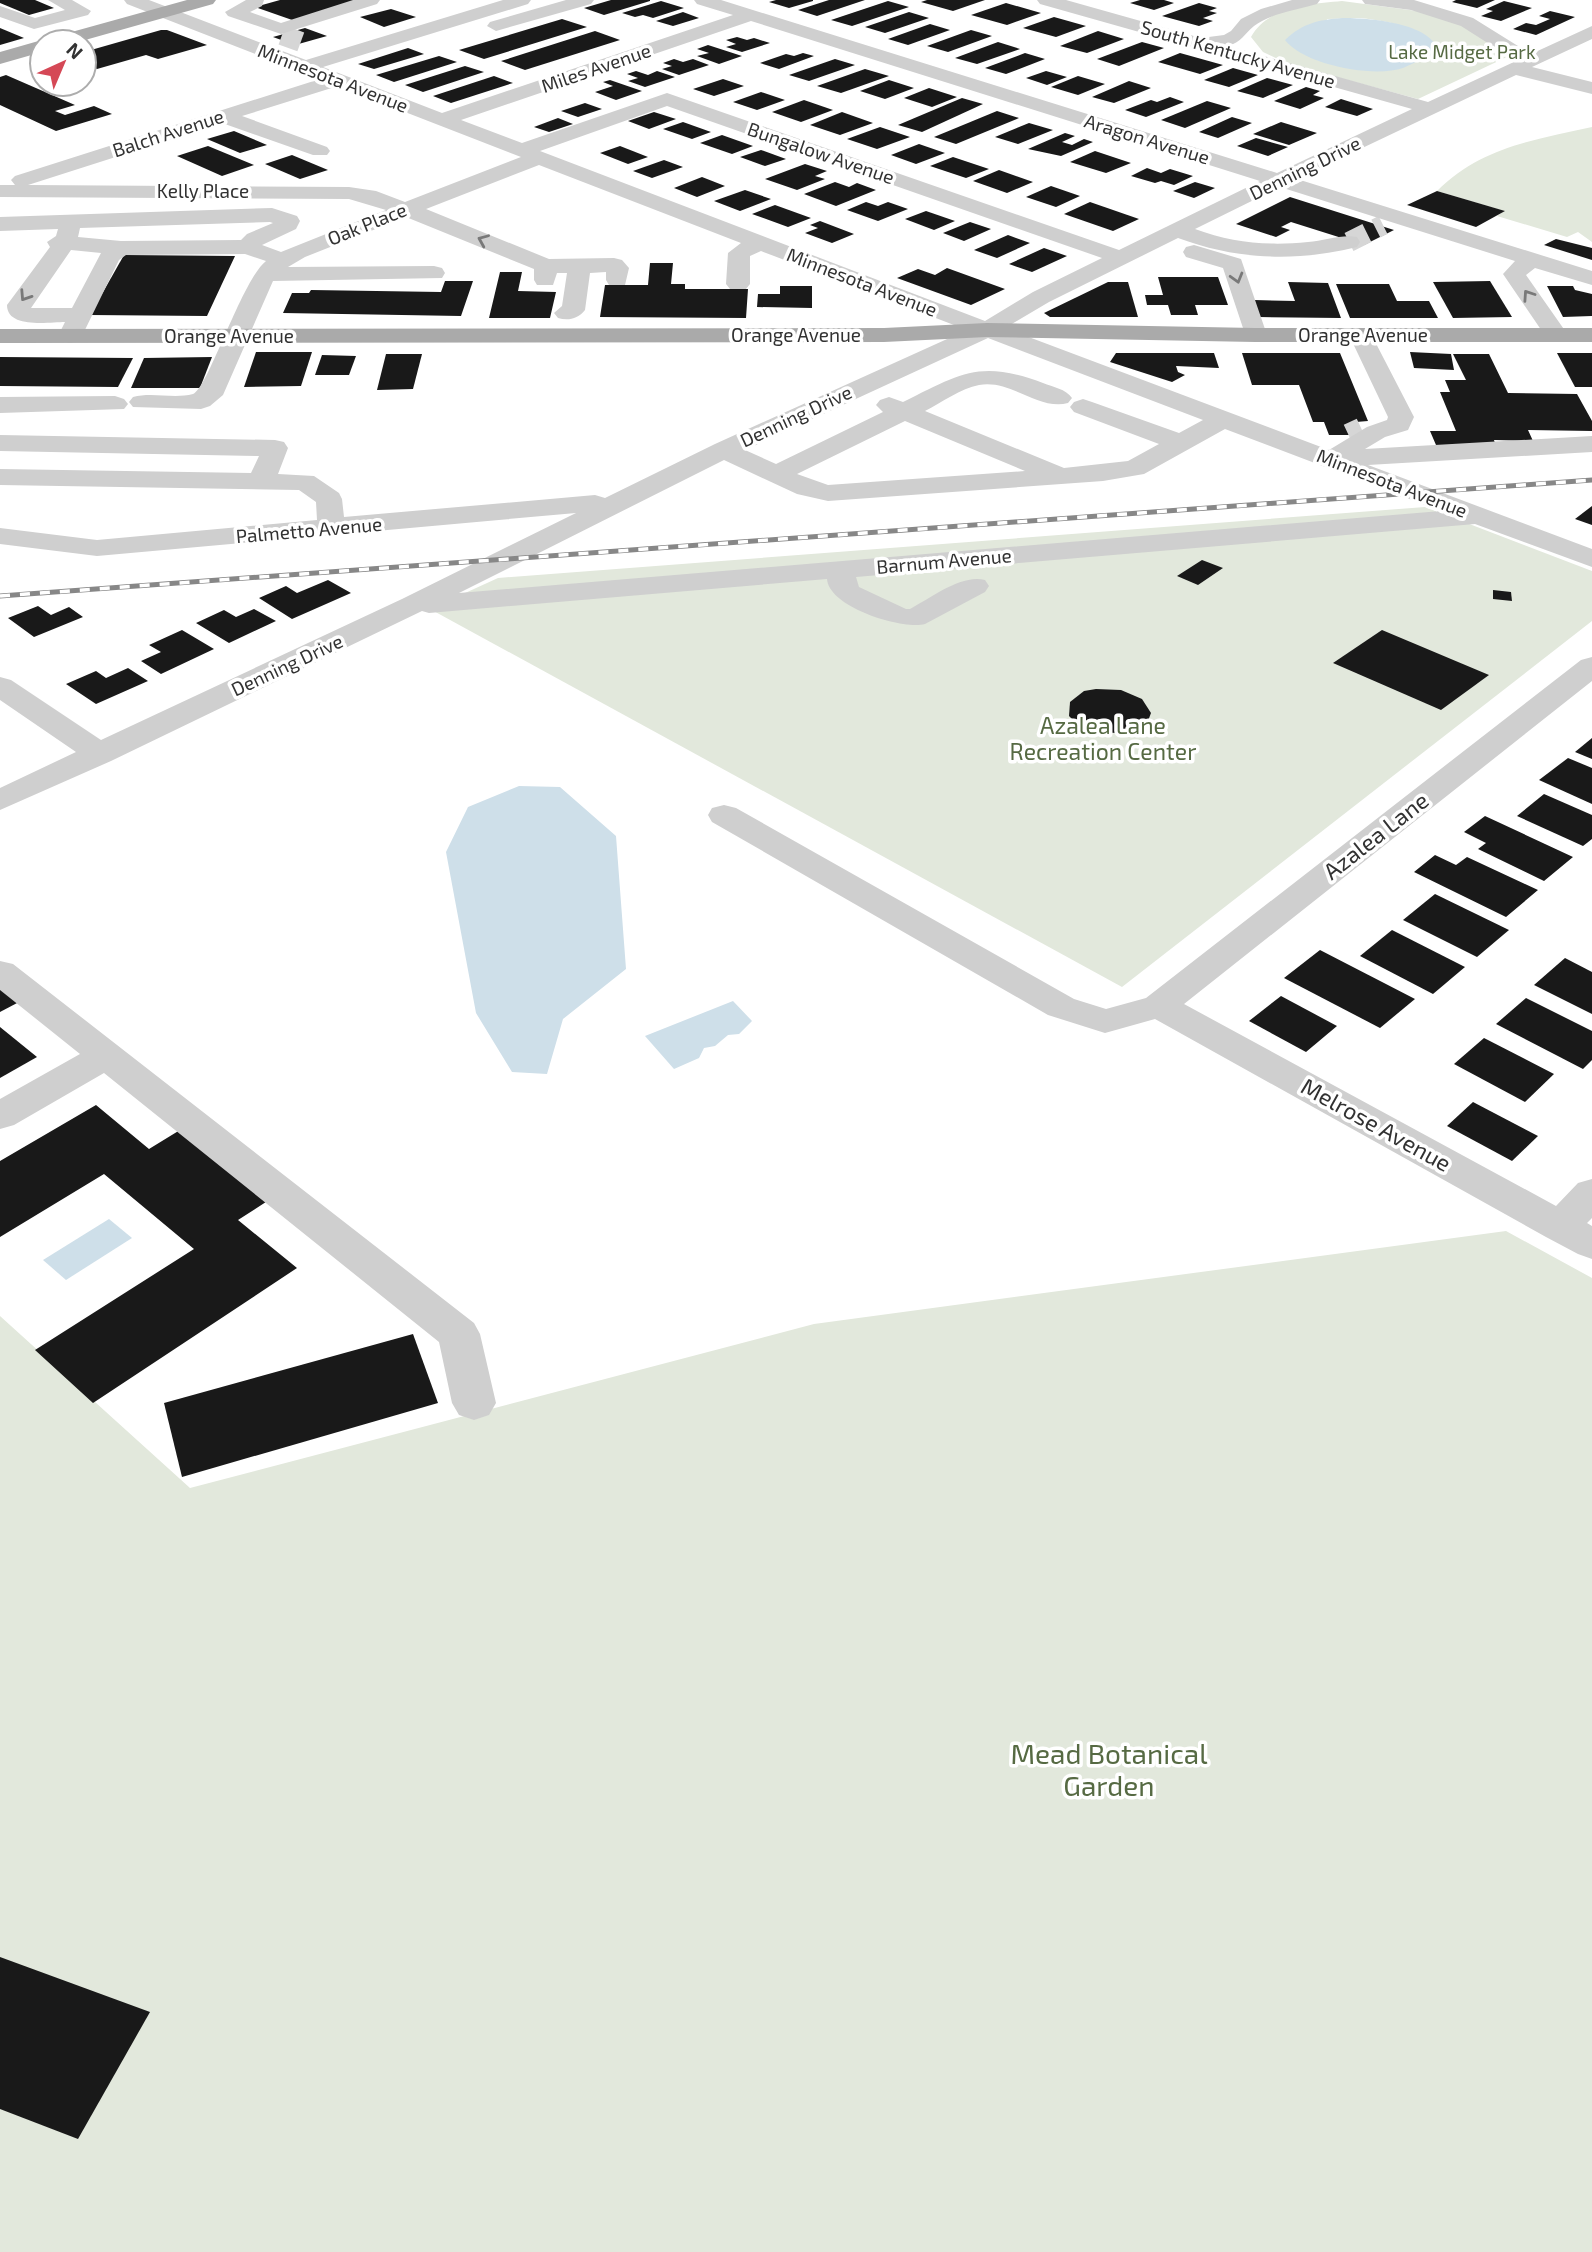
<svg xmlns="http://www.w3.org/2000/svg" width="1592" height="2252" font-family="'Exo 2',sans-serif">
<rect width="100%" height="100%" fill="#fff"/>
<g fill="#e2e8dc" fill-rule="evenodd">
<path d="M1342 1 1432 13 1461 23 1509 56 1418 99 1288 64 1263 52 1251 37C1268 6 1310 4 1342 1ZM1360 18C1388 21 1414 26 1436 44L1438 52 1363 70 1317 60 1327 19Z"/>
<path d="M1592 127V242L1578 232 1567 237 1497 216 1504 211 1437 191C1481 147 1534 140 1592 127Z"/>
<path d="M1425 507 1592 571V621L1122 987 430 609 498 578Z"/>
<path d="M1506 1231 1592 1278V2252H0V1316L190 1488 814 1324Z"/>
</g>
<g fill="#cedfe9">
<path d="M1342 18C1368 18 1431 22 1439 52 1426 56 1415 63 1403 68 1374 78 1304 65 1285 40 1303 23 1318 20 1342 18Z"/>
<path d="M519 786 560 787 616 836 626 969 563 1019 547 1074 512 1072 476 1013 446 852 468 807Z"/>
<path d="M733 1001 752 1021 739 1034 728 1035 715 1046 704 1048 699 1058 674 1069 645 1036Z"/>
<path d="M109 1219 132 1238 66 1280 43 1260Z"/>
</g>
<g fill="#191919">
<path d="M0 0H35L54 8 29 15 0 3Z"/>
<path d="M280 0H356L295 21 255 7Z"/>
<path d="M611 0H650V1L604 15 584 8Z"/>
<path d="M776 0H813V1L789 8 769 2Z"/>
<path d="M829 0H865L817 16 798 10Z"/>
<path d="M927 0H985L953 11 921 2Z"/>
<path d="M1140 0H1164L1174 3 1154 10 1130 3Z"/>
<path d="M1456 0H1495L1477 8 1452 2Z"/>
<path d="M661 1 684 8 653 18 643 15 635 17 622 13Z"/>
<path d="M888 1 909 7 852 26 831 20Z"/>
<path d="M1504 1 1532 8 1501 21 1481 16 1493 11 1486 9Z"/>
<path d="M1006 3 1041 13 1007 25 971 15Z"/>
<path d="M1199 3 1217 8 1209 11 1217 13 1203 18 1213 21 1199 26 1162 16Z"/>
<path d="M391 9 416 17 384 27 360 17Z"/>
<path d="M1550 11 1575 17 1536 35 1513 29 1526 23 1536 25 1550 19 1539 16Z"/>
<path d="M683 12 699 18 673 26 656 21Z"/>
<path d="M909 12 929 18 885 33 865 27Z"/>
<path d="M1054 17 1086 26 1056 37 1023 28Z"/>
<path d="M562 19 587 27 484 59 459 50Z"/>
<path d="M930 24 950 30 908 45 888 39Z"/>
<path d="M0 28 24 38 0 45Z"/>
<path d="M305 28 327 36 295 45 273 37Z"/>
<path d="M161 30H167L207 45 158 59 146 55 97 69 84 64V52Z"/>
<path d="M971 30 992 36 948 52 927 46Z"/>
<path d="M595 31 620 40 525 70 501 61Z"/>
<path d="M1098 31 1124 39 1087 53 1060 46Z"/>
<path d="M737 37 747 40 754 38 770 43 742 52 726 47 736 44 726 40Z"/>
<path d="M998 42 1020 49 977 64 955 58Z"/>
<path d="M1142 42 1164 48 1119 66 1097 59Z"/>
<path d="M708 45 742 56 719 64 697 56 709 53 697 49Z"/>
<path d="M408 48 424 54 374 69 358 64Z"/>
<path d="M803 53 814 56 779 69 760 63 786 54 794 56Z"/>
<path d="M1025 53 1045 59 1006 74 985 68Z"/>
<path d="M1180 53 1223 65 1200 74 1158 62Z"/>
<path d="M439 56 457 62 394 82 376 75Z"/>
<path d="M674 59 683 62 693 59 709 65 679 75 662 69 672 66 663 63Z"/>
<path d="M835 59 855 65 809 81 789 75Z"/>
<path d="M465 66 484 72 423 92 405 85Z"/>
<path d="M1233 68 1258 75 1229 87 1204 80Z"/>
<path d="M865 69 889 76 841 93 817 86Z"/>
<path d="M636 71 648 75 657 71 675 77 645 87 628 81 638 78 627 74Z"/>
<path d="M1046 71 1067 77 1047 85 1026 78Z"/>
<path d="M6 75 75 105 55 111 65 115 94 106 112 114 56 131 0 105V77Z"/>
<path d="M494 76 513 83 451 103 433 96Z"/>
<path d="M1078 76 1105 84 1078 95 1051 87Z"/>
<path d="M1267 78 1293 85 1263 98 1237 91Z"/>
<path d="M723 79 744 86 714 96 693 89Z"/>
<path d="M610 80 642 91 616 100 595 92 613 86 603 82Z"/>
<path d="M889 80 914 88 885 99 860 91Z"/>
<path d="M1129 81 1151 88 1114 103 1092 97Z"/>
<path d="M1306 87 1320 91 1313 95 1324 98 1300 109 1274 101Z"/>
<path d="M929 88 957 97 932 107 904 98Z"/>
<path d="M761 92 785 100 757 110 733 102Z"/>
<path d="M1170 97 1184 102 1146 117 1125 110 1151 100 1157 102Z"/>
<path d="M962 98 983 104 922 132 898 125Z"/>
<path d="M1341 99 1373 109 1357 116 1325 107Z"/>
<path d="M804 100 833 110 801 122 772 112Z"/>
<path d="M1207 101 1231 108 1185 128 1161 120Z"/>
<path d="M585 103 602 109 578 117 561 111Z"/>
<path d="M997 111 1019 118 956 144 934 137Z"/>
<path d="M654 112 676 119 649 129 628 121Z"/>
<path d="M842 112 873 123 840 135 810 125Z"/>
<path d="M1232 117 1252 123 1218 138 1199 132Z"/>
<path d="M558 118 573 124 549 132 534 127Z"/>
<path d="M683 122 711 132 692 139 663 129Z"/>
<path d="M1281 122 1317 133 1289 145 1253 134Z"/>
<path d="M1029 123 1053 130 1018 144 995 137Z"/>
<path d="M880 127 910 137 877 149 847 139Z"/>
<path d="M234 131 267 145 240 153 207 139Z"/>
<path d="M1065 133 1075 136 1062 142 1072 145 1084 139 1093 142 1061 156 1028 149Z"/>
<path d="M722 135 753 146 732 154 700 143Z"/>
<path d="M1256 138 1288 147 1268 156 1237 146Z"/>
<path d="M919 144 945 153 916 164 891 155Z"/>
<path d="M208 146 254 165 222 176 177 156Z"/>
<path d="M620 146 648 157 628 164 600 153Z"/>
<path d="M761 150 786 159 765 166 740 157Z"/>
<path d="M1095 151 1131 163 1106 173 1070 162Z"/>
<path d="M292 155 328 170 300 179 265 164Z"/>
<path d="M953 157 989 169 966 178 930 166Z"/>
<path d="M664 160 683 167 652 178 633 171Z"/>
<path d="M805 164 827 171 815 176 825 179 797 190 765 179Z"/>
<path d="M1147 168 1161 173 1170 169 1193 176 1174 185 1161 181 1155 183 1131 176Z"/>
<path d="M999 170 1033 182 1007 193 973 181Z"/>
<path d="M702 177 725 186 697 197 674 188Z"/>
<path d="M835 182 849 187 857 183 876 190 836 206 804 194Z"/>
<path d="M1195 182 1215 188 1194 198 1173 191Z"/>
<path d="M1051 186 1080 196 1056 207 1026 197Z"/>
<path d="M745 190 771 199 740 211 714 201Z"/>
<path d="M1437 191 1505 211 1476 227 1407 205Z"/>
<path d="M1290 197 1394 230 1364 245 1291 222 1281 227 1290 230 1276 237 1236 224Z"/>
<path d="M866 202 878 206 888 202 908 209 878 221 847 210Z"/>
<path d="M1090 202 1139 219 1113 231 1064 214Z"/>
<path d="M775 205 811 218 788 227 752 214Z"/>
<path d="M926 211 955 221 934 230 905 219Z"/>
<path d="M820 221 854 234 832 243 805 233 818 228 810 225Z"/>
<path d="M970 222 991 229 964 241 943 233Z"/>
<path d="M1008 235 1030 243 997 258 974 250Z"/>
<path d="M1556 239 1592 248V260L1544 245Z"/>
<path d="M1044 248 1067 256 1032 272 1009 264Z"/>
<path d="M124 255 235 256 207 316 90 315Z"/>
<path d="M650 263H673L671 284H685V289H748L746 318 600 317 605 285H648Z"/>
<path d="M947 268 1005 289 971 305 897 278 918 269 935 275Z"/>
<path d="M500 272H522L518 291 556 292 550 318H489Z"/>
<path d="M1158 277H1218L1228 305H1195L1198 315H1171L1168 305H1147L1145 295H1163Z"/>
<path d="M445 281H473L461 316 283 313 292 293H309L311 290 441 292Z"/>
<path d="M1490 281 1512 317 1453 318 1433 282Z"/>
<path d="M1108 282H1128L1138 317H1050L1044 313Z"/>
<path d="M1288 282 1328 283 1341 318 1259 317 1254 300 1295 301Z"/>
<path d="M1336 284H1389L1397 301H1429L1438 318H1350Z"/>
<path d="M780 286H812V308L757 307 758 294H780Z"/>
<path d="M1547 286H1573L1575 290 1592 294V316L1563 317Z"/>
<path d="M256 352H312L301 386 244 387Z"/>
<path d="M1410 352 1451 354 1454 370 1414 368Z"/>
<path d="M1116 353H1214L1219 368 1176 366 1178 372 1185 375 1172 382 1110 362Z"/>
<path d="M1242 353H1340L1368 421 1356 422 1362 435H1329L1324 422H1313L1299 385H1252Z"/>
<path d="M1557 353H1592V387H1575Z"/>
<path d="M386 354H422L413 389 377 390Z"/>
<path d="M1453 354H1489L1508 393 1577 394 1592 421V431L1528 430 1533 441 1494 440 1496 446 1436 445 1430 431H1456L1440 392H1450L1445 380H1466Z"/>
<path d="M322 355 356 356 349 375H315Z"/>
<path d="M0 357 133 358 118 387 0 386Z"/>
<path d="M212 357 200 388H131L144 358Z"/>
<path d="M1592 506V525L1575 519Z"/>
<path d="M1202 560 1223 568 1198 585 1177 576Z"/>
<path d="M328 580 351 593 292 619 259 598 286 586 297 593Z"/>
<path d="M1493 590 1511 592 1512 601 1493 599Z"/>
<path d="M38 606 51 615 69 607 83 617 34 637 8 618Z"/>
<path d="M254 609 276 621 229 643 196 623 224 610 236 617Z"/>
<path d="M182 630 214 649 161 674 141 661 161 652 149 645Z"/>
<path d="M1382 630 1489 675 1441 710 1333 663Z"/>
<path d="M128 668 148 681 96 704 66 684 96 671 106 678Z"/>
<path d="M1096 689 1121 690 1142 699 1151 713 1148 721 1141 727 1116 733 1101 732 1076 723 1069 716 1070 702 1084 691Z"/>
<path d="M1592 738V759L1575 752Z"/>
<path d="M1568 758 1592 768V804L1539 780Z"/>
<path d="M1544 794 1592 815V839L1583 846 1517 816Z"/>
<path d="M1485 816 1573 857 1544 881 1478 849 1486 843 1464 832Z"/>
<path d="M1435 855 1456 865 1467 857 1538 890 1506 917 1414 872Z"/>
<path d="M1435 894 1509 930 1477 957 1403 920Z"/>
<path d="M1392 930 1465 967 1433 994 1360 956Z"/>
<path d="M1320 950 1415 999 1380 1028 1284 978Z"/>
<path d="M1565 958 1592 972V1014L1534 985Z"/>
<path d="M0 987 19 1002 0 1012Z"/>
<path d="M1281 996 1337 1026 1306 1052 1249 1021Z"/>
<path d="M1526 998 1592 1031V1060L1583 1069 1496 1024Z"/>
<path d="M0 1027 37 1057 0 1078Z"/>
<path d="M1484 1038 1554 1074 1525 1102 1454 1064Z"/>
<path d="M1473 1102 1538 1136 1512 1161 1447 1126Z"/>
<path d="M96 1105 149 1149 180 1130 269 1200 238 1220 297 1268 93 1403 35 1350 194 1249 104 1174 0 1237V1161Z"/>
<path d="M413 1334 438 1403 182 1477 164 1403Z"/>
<path d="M0 1957 150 2012 78 2139 0 2109Z"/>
</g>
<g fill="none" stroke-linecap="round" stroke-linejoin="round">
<g stroke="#d6d6d6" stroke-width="20" stroke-dasharray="20 10" stroke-linecap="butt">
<path d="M282 35 304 43"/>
<path d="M1349 242 1383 225"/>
</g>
<path stroke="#d6d6d6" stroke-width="25" stroke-dasharray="25 13" stroke-linecap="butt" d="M1349 436 1362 430"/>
<g fill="#cfcfcf" fill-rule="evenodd">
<path d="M48 0H72L91 11 88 15 34 29 0 17V6L35 18 65 10Z"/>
<path d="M124 0H149L306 60 503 0H531L528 4 323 67 442 113 733 15 697 4 694 0H721L1277 173 1412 109 1040 4 1037 0H1066L1201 38 1224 35 1231 31 1241 19 1261 9 1292 0H1320L1317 4C1297 10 1271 13 1254 26 1244 34 1242 42 1228 46L1428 102 1516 61 1461 26 1411 10 1365 4 1362 0H1414L1473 18 1531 54 1592 26V39L1532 67 1592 82V94L1516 75 1297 179 1592 271V285L1535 268 1526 275 1568 335 1564 340 1556 342 1548 340 1503 274 1515 261 1280 187 1195 229C1232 243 1269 246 1308 242 1324 241 1342 234 1357 237L1360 242 1357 247C1296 262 1237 260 1178 238L1049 302 1005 328 1329 450 1367 427 1387 420 1388 417 1349 335 1353 330 1361 328 1369 330 1414 417 1408 430 1385 437 1365 449 1592 436V452L1368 465 1592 549V567L1475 524 856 577 859 587 906 609H910C931 598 961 574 985 580L989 586 985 592 925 624C901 630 829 607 827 579L429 613 422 611 111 761 0 810V788L76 752 0 700V677L11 680 101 740 402 599 576 513 97 556 0 544V528L97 540 317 520 316 502 299 490 0 485V469L251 473 259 456 0 451V435L275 440 284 442 288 448 278 474 314 476 339 493 342 499 344 517 595 495 605 498 715 444 967 330 761 251 750 256V284L746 289H730L726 284 728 253 741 243 539 165 426 209 549 259 614 258 622 260 629 268 625 285H609L606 280V272L590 273 585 310C578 319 568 321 558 318L554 313 562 306 567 273H557L553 285H537L534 280V269L406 217 305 257 288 267 434 266 442 268 445 273 442 278 273 281 223 395 210 406 201 409 133 407 129 402 133 397C152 392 174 399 193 394 208 389 241 281 266 261L245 254 126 255 119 260 82 336 78 341 70 343 62 341 58 336 65 322C49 322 7 329 7 305L50 247 47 242 56 236 58 229 0 231V217L272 208 297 216 300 221 296 229 262 245 281 252 386 210 349 199 0 197V185H15L11 180 15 176 320 79 127 4ZM751 21 1260 181 1119 250 667 93 522 143 461 120ZM338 86 521 157 405 202 376 191 349 187 28 185 222 123 313 155H327L330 151 327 147 242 116ZM667 106 1102 258 1033 292 985 321 540 151ZM270 222 273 223 247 234 241 240 121 241 78 237 80 228ZM71 250 101 253 72 308H31ZM988 338 1203 420 1179 433 1092 402 1083 399 1074 402 1070 407 1074 412 1159 444 1128 461 1064 468 925 411C941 403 961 388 979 385 1011 379 1039 411 1068 403L1072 398C1066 389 1053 387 1043 383 979 359 960 374 903 402L889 397 880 400 876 405 883 412 776 464 745 450ZM905 421 1025 471 828 485 797 474ZM1225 429 1441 511 459 593 724 460 797 494 828 501 1103 481 1144 474Z"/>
<path d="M246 0H264L262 6 250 12 281 23 353 0H380L377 4 281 34 228 16 225 12Z"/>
<path d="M566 0H594L591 4 496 31 487 26 490 22Z"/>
<path d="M1194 245 1241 259 1267 335 1263 340 1255 342 1247 340 1223 268 1186 257 1183 252 1186 247Z"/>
<path d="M115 396 124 399 128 404 124 409 0 413V397Z"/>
<path d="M1592 657V681L1184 1004 1556 1206 1578 1183 1592 1179V1218L1587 1223 1592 1226V1259L1578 1254 1546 1237 1155 1019 1105 1033 1048 1015 712 822 708 815 712 808 724 805 736 808 1074 999 1106 1009 1146 998 1581 660Z"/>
<path d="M0 961 13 964 474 1323 480 1334 496 1403 489 1415 474 1420 459 1415 452 1403 439 1342 104 1073 14 1125 0 1129V1099L80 1054 0 990Z"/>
</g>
<g fill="#aaa" fill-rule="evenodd">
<path d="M187 0H216L213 4 78 42H42V52L0 64V52L42 40 48 42 50 38Z"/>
<path d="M987 323 1255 328H1592V342H1255L987 337 884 342 0 343V329L884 328Z"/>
</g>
<g stroke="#878787" stroke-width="5">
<path id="rail" d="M0 596 1592 480"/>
</g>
<use href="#rail" stroke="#fff" stroke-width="3.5" stroke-dasharray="10" stroke-linecap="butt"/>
</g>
<defs><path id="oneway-chevron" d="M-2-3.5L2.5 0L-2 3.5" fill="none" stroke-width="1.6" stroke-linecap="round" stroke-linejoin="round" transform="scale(1.75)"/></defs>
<g stroke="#797979">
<use href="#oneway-chevron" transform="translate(483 240) rotate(-157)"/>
<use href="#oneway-chevron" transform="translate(1237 278) rotate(74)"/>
<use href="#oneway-chevron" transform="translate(1528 295) rotate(-124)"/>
<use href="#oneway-chevron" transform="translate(25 296) rotate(123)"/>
</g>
<g text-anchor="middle" stroke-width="7" stroke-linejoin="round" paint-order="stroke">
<g font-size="19" fill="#566a43" stroke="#fff">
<text x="1462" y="59">Lake Midget Park</text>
</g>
<g font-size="19" fill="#323232" stroke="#fff">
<text transform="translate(1238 54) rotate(16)" y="7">South Kentucky Avenue</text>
<text transform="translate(596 68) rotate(-19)" y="7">Miles Avenue</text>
<text transform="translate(333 78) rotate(21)" y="7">Minnesota Avenue</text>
<text transform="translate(168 133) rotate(-18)" y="7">Balch Avenue</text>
<text transform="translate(1147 139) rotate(17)" y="7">Aragon Avenue</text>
<text transform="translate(821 153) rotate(19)" y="7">Bungalow Avenue</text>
<text transform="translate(1305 168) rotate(-26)" y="7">Denning Drive</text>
<text x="203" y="198">Kelly Place</text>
<text transform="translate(367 224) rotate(-22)" y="7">Oak Place</text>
<text transform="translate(862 282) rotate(21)" y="7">Minnesota Avenue</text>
<text x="796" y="342">Orange Avenue</text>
<text x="1363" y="342">Orange Avenue</text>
<text x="229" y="343">Orange Avenue</text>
<text transform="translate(796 416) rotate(-25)" y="7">Denning Drive</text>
<text transform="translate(1392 483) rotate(21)" y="7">Minnesota Avenue</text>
<text transform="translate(309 530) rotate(-5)" y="7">Palmetto Avenue</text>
<text transform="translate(944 561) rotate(-5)" y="7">Barnum Avenue</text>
<text transform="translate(287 665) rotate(-25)" y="7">Denning Drive</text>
</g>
<g font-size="23" fill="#566a43" stroke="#fff">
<text x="1103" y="734">Azalea Lane<tspan x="1103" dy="26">Recreation Center</tspan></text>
</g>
<g font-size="23" fill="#323232" stroke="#fff">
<text transform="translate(1376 836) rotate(-38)" y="8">Azalea Lane</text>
<text transform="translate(1376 1125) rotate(29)" y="8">Melrose Avenue</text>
</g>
<g font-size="28" fill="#566a43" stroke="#fff">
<text x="1109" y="1764">Mead Botanical<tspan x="1109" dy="32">Garden</tspan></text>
</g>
</g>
<g transform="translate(63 63) rotate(44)"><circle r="33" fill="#ffffff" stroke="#adadad" stroke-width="2"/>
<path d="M0-5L12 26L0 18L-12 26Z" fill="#d54856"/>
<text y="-10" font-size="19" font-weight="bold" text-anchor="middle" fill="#323232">N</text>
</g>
</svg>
